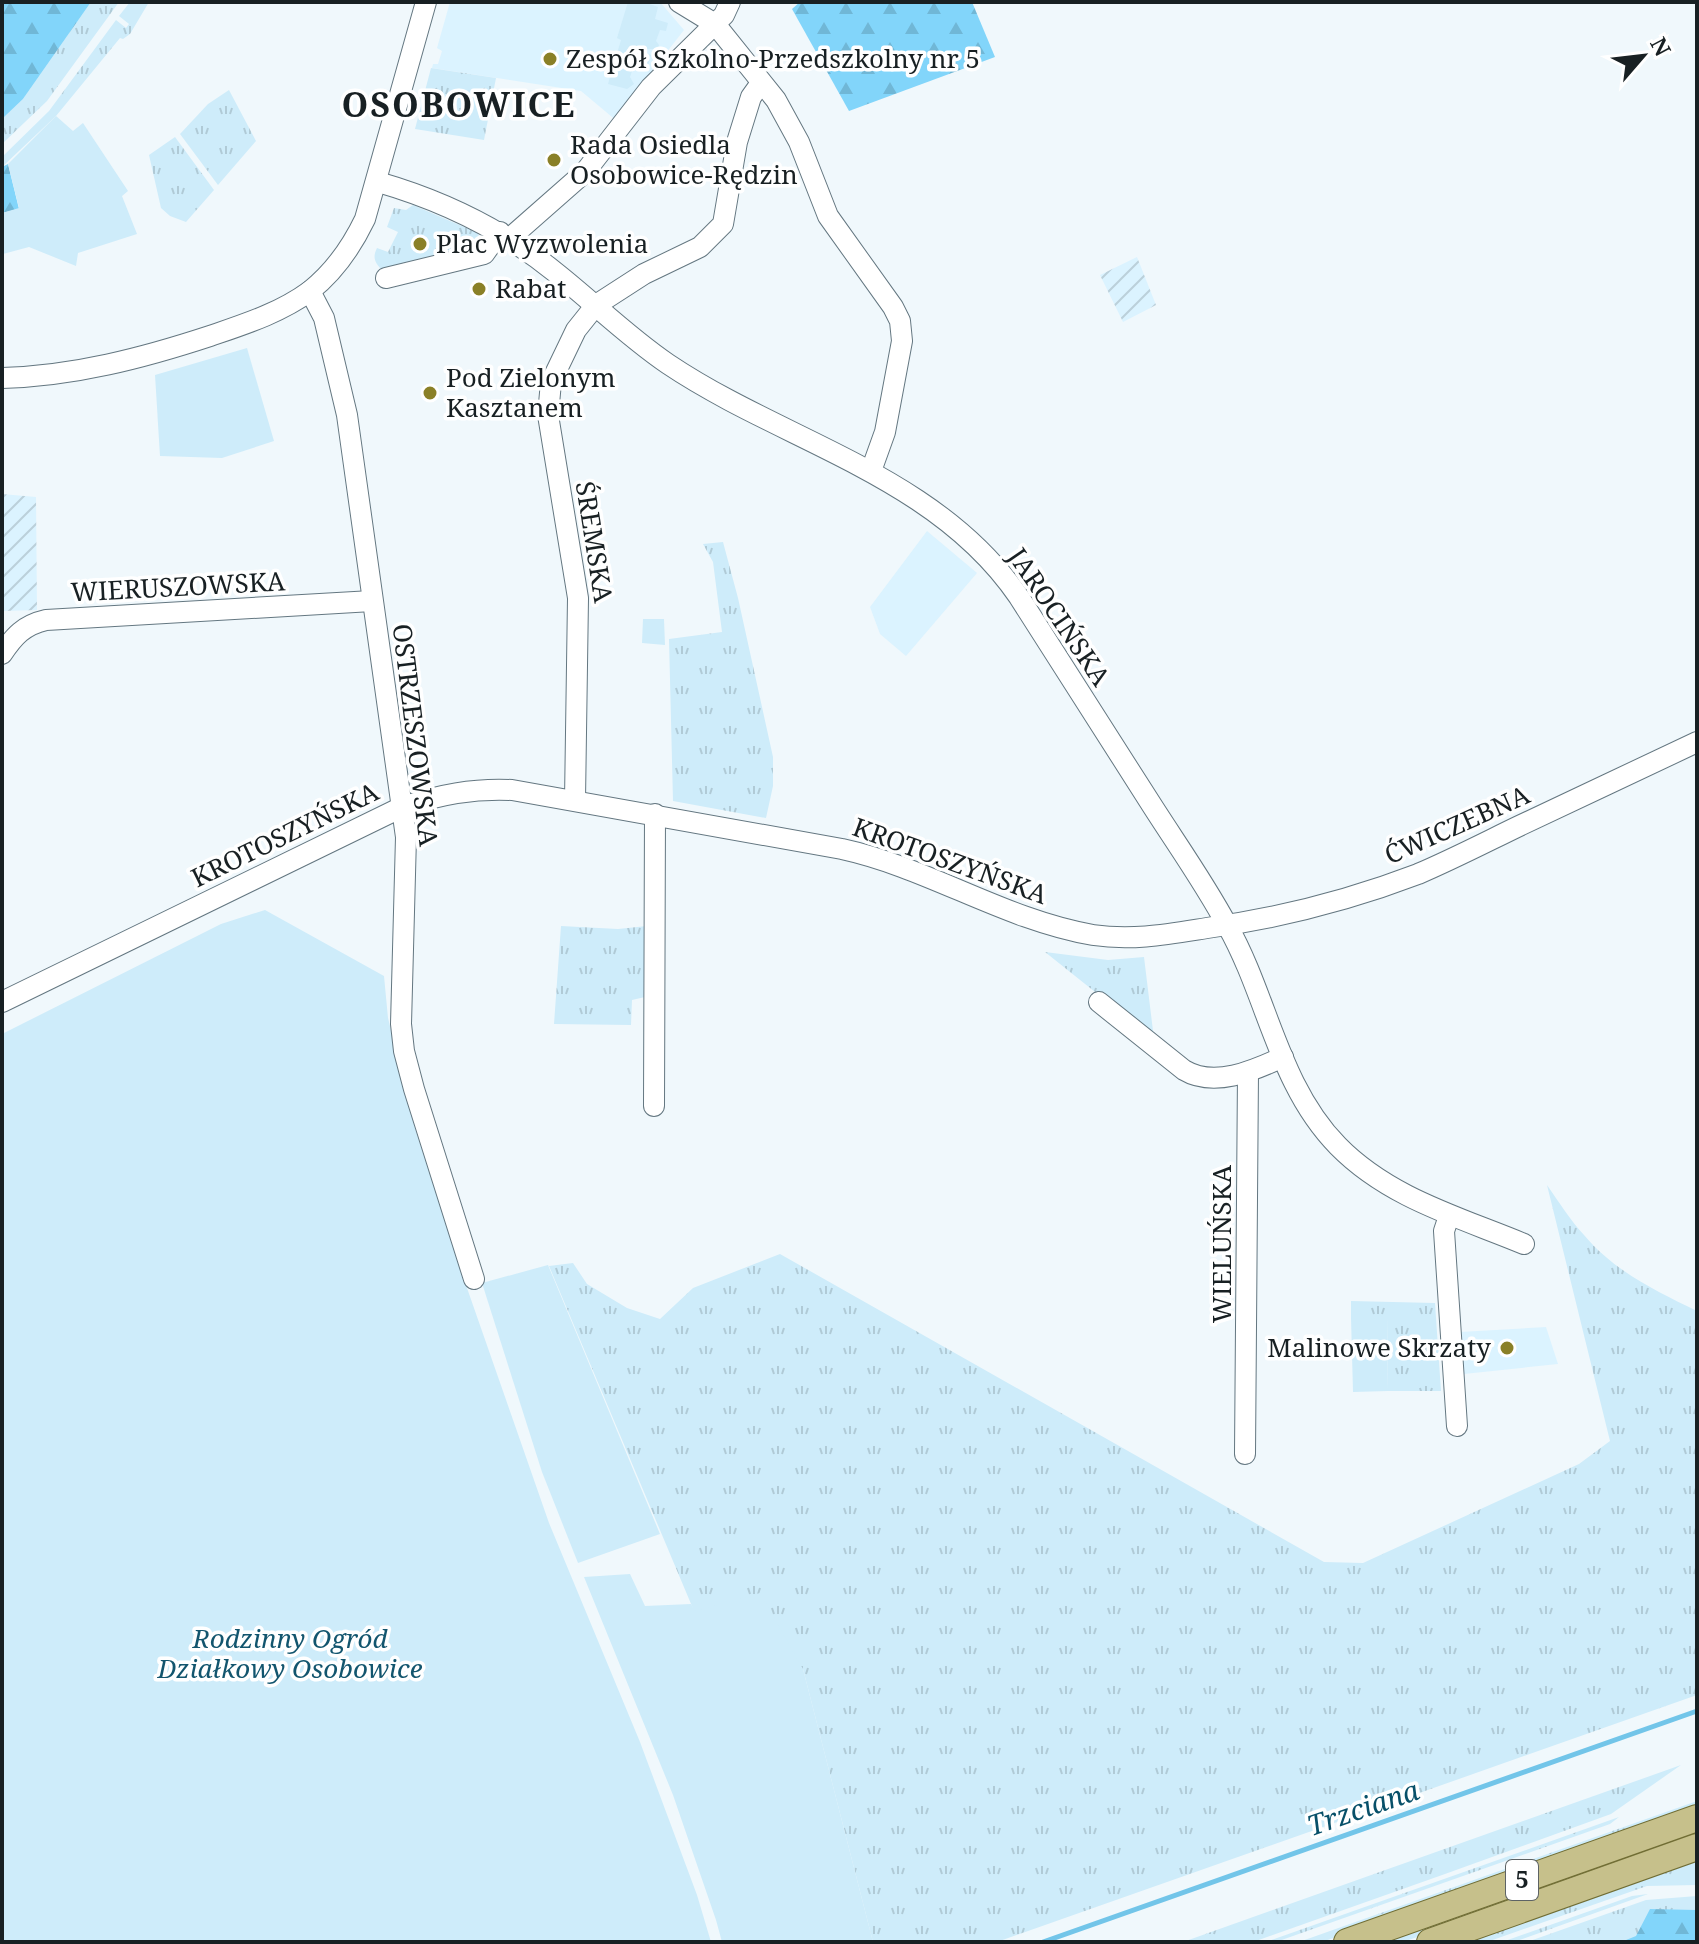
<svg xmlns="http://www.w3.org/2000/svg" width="1699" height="1944" font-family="'Noto Serif',serif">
<defs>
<pattern id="industrial-furrows" width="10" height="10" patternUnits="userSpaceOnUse" patternTransform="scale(2)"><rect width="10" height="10" fill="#dbf3ff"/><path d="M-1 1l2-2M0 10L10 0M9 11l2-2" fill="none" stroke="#bbd0da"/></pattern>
<pattern id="grass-tufts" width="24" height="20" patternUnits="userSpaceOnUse" patternTransform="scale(2)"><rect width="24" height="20" fill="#ceecfa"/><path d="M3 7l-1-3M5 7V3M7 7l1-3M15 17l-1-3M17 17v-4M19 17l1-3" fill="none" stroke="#b0cad6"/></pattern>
<pattern id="forest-firs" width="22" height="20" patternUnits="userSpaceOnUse" patternTransform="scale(2)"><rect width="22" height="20" fill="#82d5fa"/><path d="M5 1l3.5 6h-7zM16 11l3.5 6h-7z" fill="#70b7d6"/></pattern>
</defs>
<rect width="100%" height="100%" fill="#f0f8fc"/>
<g fill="#dbf3ff">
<path d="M450 2H660L684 30 627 103 618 122 581 91 432 68 433 64H438L442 51 437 48Z"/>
<path d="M927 531 977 573 906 656 880 634 870 607Z"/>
<path d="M1546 1327 1558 1364 1464 1374 1460 1332Z"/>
</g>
<g fill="url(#industrial-furrows)">
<path d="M1137 257 1156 305 1123 322 1100 275Z"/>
<path d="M2 494 36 497 37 610 4 611 2 616Z"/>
</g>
<g fill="url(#grass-tufts)">
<path d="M91 2H119L47 101 2 144V119L23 99Z"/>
<path d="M130 2H149L130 34 123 39 120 38 56 116 2 167V157L49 111 116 20 126 28 129 24 119 16Z"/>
<path d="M431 68 496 78 484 140 415 129Z"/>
<path d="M229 90 256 141 218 185 180 134 208 104Z"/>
<path d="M175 137 214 190 186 222 170 216 161 208 149 155Z"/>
<path d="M413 205 478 233 480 242 485 243 481 248 383 271C375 263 372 258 377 248L388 252 398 232 387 227 394 208 406 210Z"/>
<path d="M723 542 738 598 773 757V786L766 818 673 801 669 639 722 632 713 562 703 544Z"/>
<path d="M561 926 618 929 647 926 645 997 632 1000 631 1025 554 1024Z"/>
<path d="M1045 952 1108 960 1144 957 1154 1039Z"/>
<path d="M1547 1185C1559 1202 1570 1220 1584 1235 1614 1271 1656 1291 1697 1311V1695L997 1942H873L803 1669 694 1611 549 1266 573 1263 587 1284 627 1308 660 1319 693 1288 780 1254 1324 1562 1363 1563 1579 1464 1610 1441Z"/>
<path d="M1351 1301 1435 1303 1441 1391H1388L1387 1318H1351Z"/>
<path d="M1681 1765 1611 1814 1445 1874 1253 1942H1183Z"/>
<path d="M1697 1801V1810L1322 1942H1299Z"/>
<path d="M1619 1817 1610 1824 1276 1942H1266Z"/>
<path d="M1697 1830V1838L1403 1942H1378Z"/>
<path d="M1697 1858V1885L1647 1886 1487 1942H1458Z"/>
<path d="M1648 1894 1514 1942H1502L1632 1896Z"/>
<path d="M1697 1896V1942H1527L1646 1900Z"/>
</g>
<g fill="url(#forest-firs)">
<path d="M2 2H91L23 99 2 119Z"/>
<path d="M800 2H972L995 57 849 111 792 9Z"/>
<path d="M8 164 19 209 2 213V167Z"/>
<path d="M1650 1909 1697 1910V1942H1621L1636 1936Z"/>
</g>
<g fill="#ceecfa">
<path d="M628 2H644L658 7 655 19 668 23 666 31 660 30 656 41 659 45 658 49H646L645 53 651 55 648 66 635 62 630 77 634 84 627 89 608 84 621 40 617 38Z"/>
<path d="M56 116 73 131 83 123 128 191 122 196 137 234 78 253 76 266 29 247 3 254 2 249V213L19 208 8 164Z"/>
<path d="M247 348 274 441 222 458 160 456 155 375Z"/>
<path d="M643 619H664L665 645 642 643Z"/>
<path d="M265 910 384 976 388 1018 415 1128 467 1288 549 1523 640 1742 697 1895 711 1942H2V1034L221 924Z"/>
<path d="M548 1265 660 1534 578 1563 542 1472 482 1283Z"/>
<path d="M1351 1318H1387L1388 1391 1353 1392Z"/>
<path d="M630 1574 645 1606 691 1604 695 1611 760 1593 803 1669 873 1942H722L716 1920 673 1795 584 1577Z"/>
</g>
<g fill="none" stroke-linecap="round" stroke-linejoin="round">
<path stroke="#72c5e9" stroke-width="5" d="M1043 1942 1697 1711"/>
<g stroke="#647781" stroke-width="22">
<g id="minor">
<path d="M679 2 715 24 776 100 799 142 828 216 893 307 900 321 902 341 885 432 871 471"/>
<path d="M378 182C444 201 502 229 555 272 593 302 628 337 668 364 784 442 936 475 1019 597 1063 667 1108 737 1153 807 1178 846 1205 884 1227 925 1268 997 1278 1085 1338 1146 1389 1198 1459 1217 1524 1244"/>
<path d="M510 238 585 172 651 87 724 15 730 2"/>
<path d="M386 278 484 254 500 232"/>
<path d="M310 291 324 318 347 415 406 837 401 1024 404 1051 414 1089 474 1279"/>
<path d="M2 378C74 376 143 358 210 336 245 324 280 313 310 291 334 272 352 246 365 219L426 2"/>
<path d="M2 654C14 636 24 625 46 620L372 601"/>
<path d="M575 800 578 598 548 415 551 382 576 330 596 305 644 274 700 247 723 224 737 142 751 97 761 83"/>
<path d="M2 1002 402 807C439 795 473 788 512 790L842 849C929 868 1005 920 1093 935 1133 941 1169 934 1207 928 1279 918 1350 900 1418 874 1451 860 1484 843 1517 827 1577 799 1637 770 1697 742"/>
<path d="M1099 1002 1184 1070C1214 1088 1253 1071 1283 1057"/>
<path d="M654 1106 655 814"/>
<path d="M1449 1216 1444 1231 1457 1426"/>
<path d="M1245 1454 1248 1072"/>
</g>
</g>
<g stroke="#706d34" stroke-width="28">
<g id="major">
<path d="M1347 1942 1697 1818"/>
<path d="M1430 1942 1697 1847"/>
</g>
</g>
<use href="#minor" stroke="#fff" stroke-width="20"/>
<use href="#major" stroke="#c6c08b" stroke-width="26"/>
</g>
<g fill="#8a8027" stroke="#fff" stroke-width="3">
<circle cx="550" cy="59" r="8"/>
<circle cx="554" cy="160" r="8"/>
<circle cx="420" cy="244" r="8"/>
<circle cx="479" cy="289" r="8"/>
<circle cx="430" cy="393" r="8"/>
<circle cx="1507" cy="1348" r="8"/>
</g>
<g text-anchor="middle" stroke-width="7" stroke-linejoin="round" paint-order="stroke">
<rect fill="#fff" stroke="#5d6365" stroke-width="2" x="1506" y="1860" width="32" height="40" rx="6"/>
<g font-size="24" font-weight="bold" fill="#182023">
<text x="1522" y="1888">5</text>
</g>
<g font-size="26" fill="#182023" stroke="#fff" text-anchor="start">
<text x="566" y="68">Zespół Szkolno-Przedszkolny nr 5</text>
<text x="570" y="154">Rada Osiedla<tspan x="570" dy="30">Osobowice-Rędzin</tspan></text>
<text x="436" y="253">Plac Wyzwolenia</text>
<text x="495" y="298">Rabat</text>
<text x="446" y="387">Pod Zielonym<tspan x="446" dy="30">Kasztanem</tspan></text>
<text x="1491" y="1357" text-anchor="end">Malinowe Skrzaty</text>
</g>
<g font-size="26" fill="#182023" stroke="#fff">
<text transform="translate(594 542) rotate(81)" y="9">ŚREMSKA</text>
<text transform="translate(178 587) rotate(-3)" y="9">WIERUSZOWSKA</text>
<text transform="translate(1059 617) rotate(56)" y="9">JAROCIŃSKA</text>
<text transform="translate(415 735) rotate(83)" y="9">OSTRZESZOWSKA</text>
<text transform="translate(1457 825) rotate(-24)" y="9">ĆWICZEBNA</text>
<text transform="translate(285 835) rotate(-26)" y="9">KROTOSZYŃSKA</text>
<text transform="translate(950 861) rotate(20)" y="9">KROTOSZYŃSKA</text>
<text transform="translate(1222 1244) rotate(-90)" y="9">WIELUŃSKA</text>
</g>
<g font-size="26" font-style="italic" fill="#12556e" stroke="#fff">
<text x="290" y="1648">Rodzinny Ogród<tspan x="290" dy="30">Działkowy Osobowice</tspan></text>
</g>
<g font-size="28" font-style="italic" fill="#085069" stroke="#fff">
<text transform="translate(1363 1808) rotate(-19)" y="10">Trzciana</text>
</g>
<g font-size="34" font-weight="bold" letter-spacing="2" fill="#182023" stroke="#fff">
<text x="459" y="117">OSOBOWICE</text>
</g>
</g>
<rect width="1699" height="1944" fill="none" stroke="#182023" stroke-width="8"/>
<g transform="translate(1643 56) rotate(62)" stroke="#ffffff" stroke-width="6" paint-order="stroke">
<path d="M0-6L14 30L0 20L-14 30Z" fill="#182023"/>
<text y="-12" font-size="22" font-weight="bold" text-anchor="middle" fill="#182023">N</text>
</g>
</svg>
